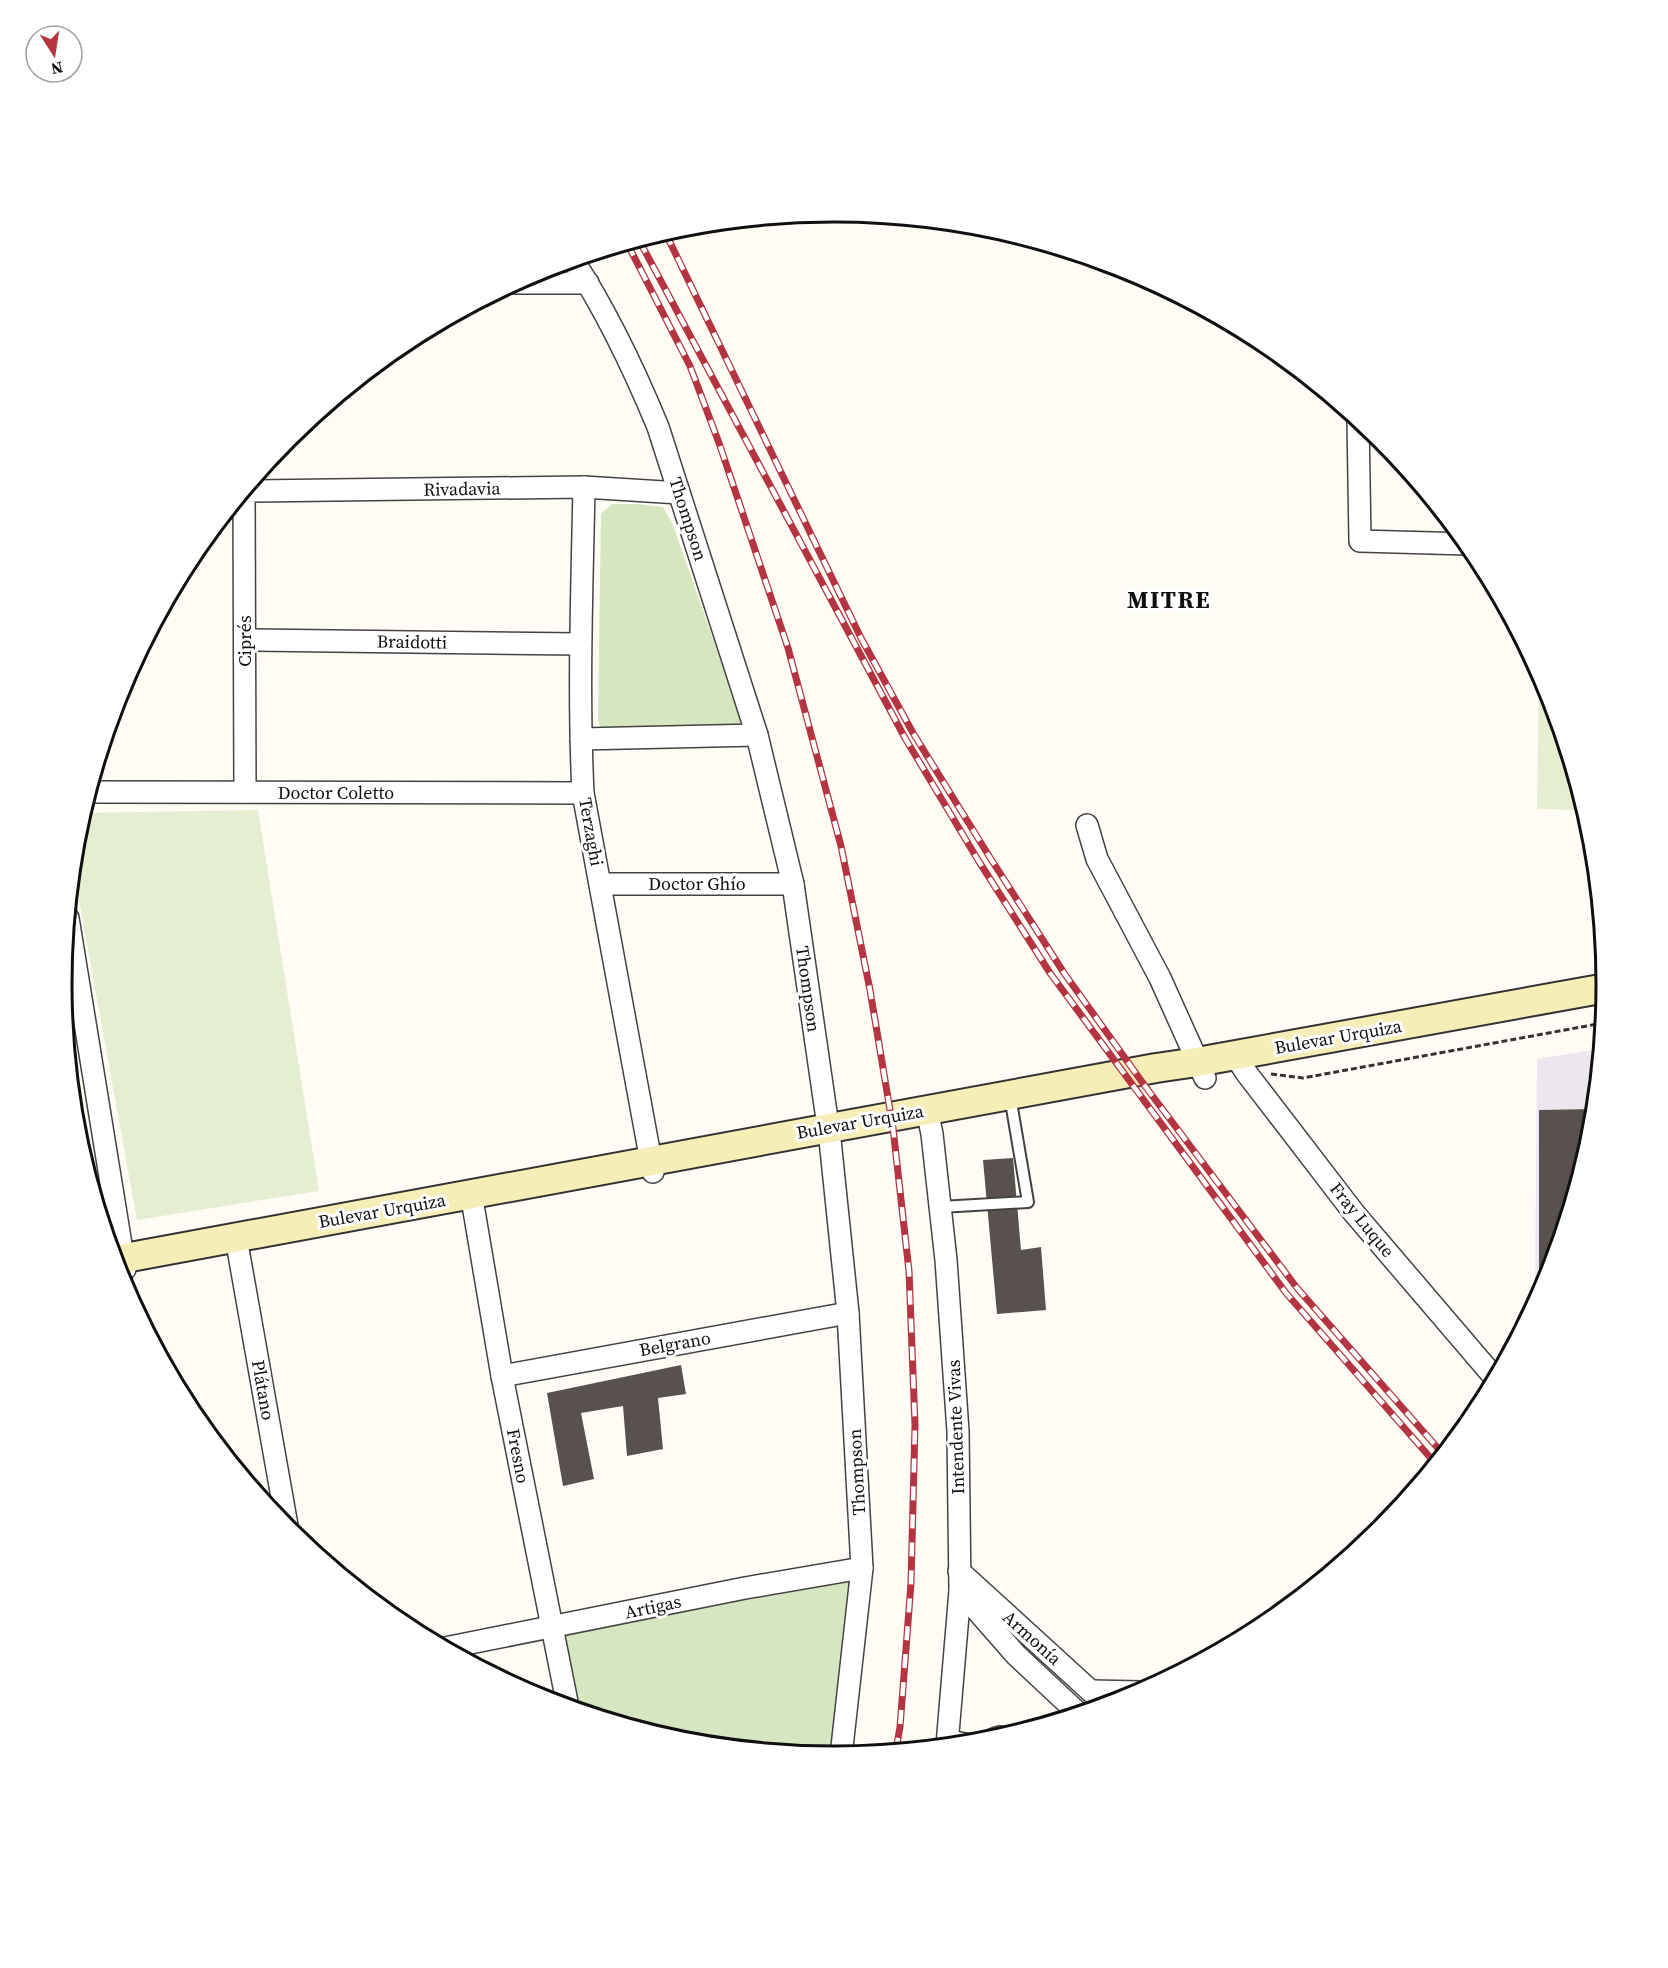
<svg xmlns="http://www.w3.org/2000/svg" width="1668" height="1968" font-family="'Source Serif 4',serif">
<rect width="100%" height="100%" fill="#fefcf5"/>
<path fill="#ece6ee" d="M1600 1049 1592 1135 1548 1280 1535 1303 1537 1059Z"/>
<g fill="#d6e6c0">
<path d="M612 504H637L663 507 673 525 742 722 733 728 610 730 600 726 598 720 601 514Z"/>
<path d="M862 1568 834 1756 683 1742 568 1707 552 1628Z"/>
</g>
<g fill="#e6eed1">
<path d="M1539 672 1548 689 1585 810 1537 809Z"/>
<path d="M258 810 319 1191 137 1220 73 867 76 833 83 813Z"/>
</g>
<g fill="#58514e">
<path d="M1594 1109 1592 1135 1550 1271H1539V1110Z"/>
<path d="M1013 1158 1021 1250 1041 1247 1046 1310 997 1314 983 1160Z"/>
<path d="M681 1365 686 1394 658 1398 663 1449 627 1456 623 1406 581 1413 594 1479 563 1486 547 1393Z"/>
</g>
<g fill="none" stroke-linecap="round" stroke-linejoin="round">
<g stroke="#434343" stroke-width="14">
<path id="service" d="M940 1207 1028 1202 1012 1108"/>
</g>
<g stroke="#434343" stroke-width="24">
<g id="minor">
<path d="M573 260C607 312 634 369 658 427L757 735 793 884 830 1140 848 1313 862 1568 841 1756"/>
<path d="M515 283H588"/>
<path d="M1358 420 1360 541 1467 544"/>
<path d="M584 487C582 589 578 691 583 793L653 1172"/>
<path d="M245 640 580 644"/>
<path d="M581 739 757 735"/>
<path d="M89 792 583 793"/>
<path d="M245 792 244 491 584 487 679 493"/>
<path d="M1087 825 1097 859 1160 978 1205 1078"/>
<path d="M600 884H793"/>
<path d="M68 918 125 1269"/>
<path d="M1235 1055 1245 1071 1354 1213 1495 1378"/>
<path d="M927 1110 932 1134 946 1260 958 1431 960 1591 947 1745"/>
<path d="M473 1205 502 1376 568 1707"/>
<path d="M238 1249 288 1531"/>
<path d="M502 1376 848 1313"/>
<path d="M959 1571 1106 1705"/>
<path d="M960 1591 1016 1655 1078 1713"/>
<path d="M445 1648 745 1588 862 1568"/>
<path d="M1091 1691 1141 1692"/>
<path d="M994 1739 1000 1737"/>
<path d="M948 1741 966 1744"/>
</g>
</g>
<g stroke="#323232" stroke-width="32">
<path id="secondary" d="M114 1260 1156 1068 1197 1062 1606 988"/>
</g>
<path stroke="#323232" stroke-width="3" stroke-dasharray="6 3" stroke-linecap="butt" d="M1271 1074 1303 1078 1603 1023"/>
<use href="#service" stroke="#fff" stroke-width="10"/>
<use href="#minor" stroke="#fff" stroke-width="21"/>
<use href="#secondary" stroke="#f7edb6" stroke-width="28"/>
<g stroke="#b43541" stroke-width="7">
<g id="rail">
<path d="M665 232 861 638 913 733 989 856 1064 973 1145 1086 1297 1288 1443 1454"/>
<path d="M639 240 905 738 978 860 1050 973 1286 1293 1435 1463"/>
<path d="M627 243 690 366 719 443 788 648 841 846 870 990 893 1128 909 1271 915 1425 911 1583 900 1727 896 1750"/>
</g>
</g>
<use href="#rail" stroke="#fff" stroke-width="4.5" stroke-dasharray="14" stroke-linecap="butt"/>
</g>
<g text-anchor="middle" stroke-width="6" stroke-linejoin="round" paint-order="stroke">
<g font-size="18" fill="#101010" stroke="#fff">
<text transform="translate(462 489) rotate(-1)" y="6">Rivadavia</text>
<text transform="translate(688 519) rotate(72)" y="6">Thompson</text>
<text transform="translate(245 641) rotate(-90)" y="6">Ciprés</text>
<text transform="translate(412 642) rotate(1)" y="6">Braidotti</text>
<text x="336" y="799">Doctor Coletto</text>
<text transform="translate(591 832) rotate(80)" y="6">Terzaghi</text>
<text x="697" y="890">Doctor Ghío</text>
<text transform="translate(808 989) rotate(82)" y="6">Thompson</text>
<text transform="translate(1338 1037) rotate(-10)" y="6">Bulevar Urquiza</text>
<text transform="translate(860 1122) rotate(-10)" y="6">Bulevar Urquiza</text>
<text transform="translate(382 1211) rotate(-10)" y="6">Bulevar Urquiza</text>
<text transform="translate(1362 1220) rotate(51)" y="6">Fray Luque</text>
<text transform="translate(675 1344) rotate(-10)" y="6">Belgrano</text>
<text transform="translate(263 1390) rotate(80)" y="6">Plátano</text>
<text transform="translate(956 1427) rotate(-92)" y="6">Intendente Vivas</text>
<text transform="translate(518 1456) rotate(79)" y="6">Fresno</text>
<text transform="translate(857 1472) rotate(-93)" y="6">Thompson</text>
<text transform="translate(653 1607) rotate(-12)" y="6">Artigas</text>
<text transform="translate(1032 1638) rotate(42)" y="6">Armonía</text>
</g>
<g font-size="24" font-weight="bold" letter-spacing="1.5" fill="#101010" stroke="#fff">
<text x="1169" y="608">MITRE</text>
</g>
</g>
<path d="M0 0H1668V1968H0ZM72 984a762 762 0 1 1 1524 0a762 762 0 1 1-1524 0Z" fill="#fff" fill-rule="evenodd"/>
<path fill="none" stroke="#101010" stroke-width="3" d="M72 984a762 762 0 1 1 1524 0a762 762 0 1 1-1524 0Z"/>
<g transform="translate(54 54) rotate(168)"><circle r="28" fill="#ffffff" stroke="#9f9f9f" stroke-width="1.5"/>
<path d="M0-4.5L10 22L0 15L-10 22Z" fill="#b43541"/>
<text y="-9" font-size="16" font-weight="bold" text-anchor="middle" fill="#101010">N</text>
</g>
</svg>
